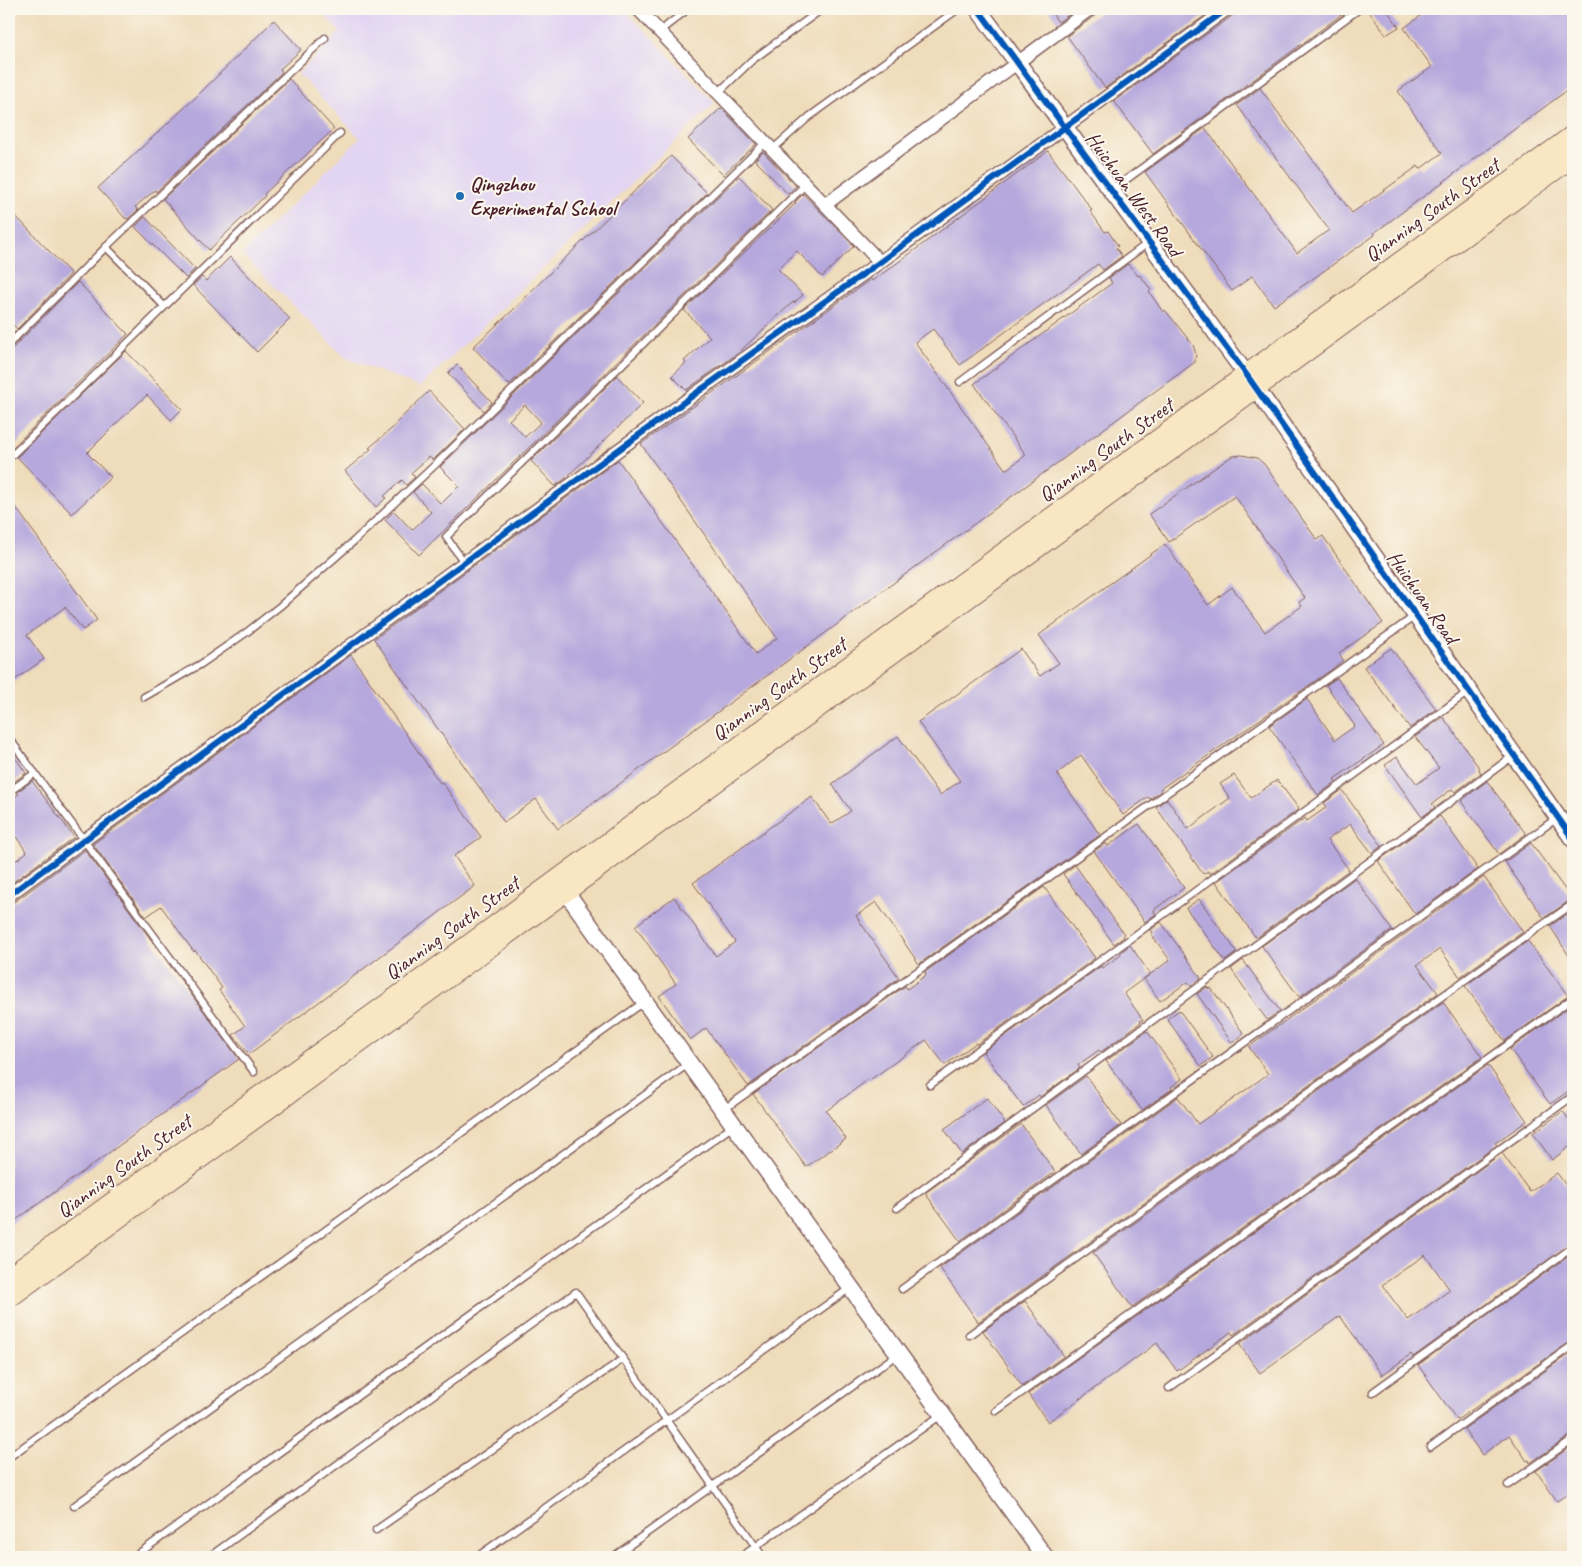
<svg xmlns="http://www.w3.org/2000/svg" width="1582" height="1566" font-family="Caveat,sans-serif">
<rect width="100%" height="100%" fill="#fbf7ec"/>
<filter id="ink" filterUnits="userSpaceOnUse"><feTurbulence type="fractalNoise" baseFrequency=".02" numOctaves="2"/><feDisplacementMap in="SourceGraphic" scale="10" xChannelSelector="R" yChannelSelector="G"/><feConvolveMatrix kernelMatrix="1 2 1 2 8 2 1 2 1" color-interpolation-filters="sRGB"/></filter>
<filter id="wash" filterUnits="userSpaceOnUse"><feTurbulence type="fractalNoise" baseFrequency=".0096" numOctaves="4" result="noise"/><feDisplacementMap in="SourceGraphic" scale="20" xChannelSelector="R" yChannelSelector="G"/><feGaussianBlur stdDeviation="1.12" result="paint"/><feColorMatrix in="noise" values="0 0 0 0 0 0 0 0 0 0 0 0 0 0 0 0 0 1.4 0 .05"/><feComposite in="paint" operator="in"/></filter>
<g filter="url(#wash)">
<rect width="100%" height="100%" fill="#efdcba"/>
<path fill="#e2d4f3" d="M318 9H624L715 103 420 387 346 358 242 254 360 138 298 74 340 32Z"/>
<g id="blocks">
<g fill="#b6a8dd" fill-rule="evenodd">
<path d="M1049 9H1066L1070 14 1058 22Z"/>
<path d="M1104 9H1214L1105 88 1067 36Z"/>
<path d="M1235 9H1349L1153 154 1114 101 1232 16Z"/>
<path d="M1367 9H1386L1399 27 1386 35Z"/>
<path d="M1430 9H1573V86L1374 233 1375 235 1274 306 1252 276 1232 291 1145 172 1205 128 1297 253 1329 230 1237 105 1260 88 1352 213 1418 166 1420 169 1442 153 1398 91 1432 67 1404 28Z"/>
<path d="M274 20 301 50 280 69 282 72 156 192 155 190 135 207 138 210 128 219 125 218 98 188 196 97Z"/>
<path d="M289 79 334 129 264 194 265 196 209 250 163 199Z"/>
<path d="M721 108 756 144 723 175 688 139Z"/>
<path d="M1048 151 1092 210 1090 211 1105 232 1108 231 1118 246 1116 248 1122 256 1103 270 1098 264 960 365 933 329 915 342 1005 469H1007L1026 455 974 384 1112 283 1109 278 1128 264 1138 276 1140 275 1151 290 1149 292 1163 312 1165 310 1193 345 1196 354 1195 362 558 829 536 799 504 822 374 639 618 460 756 654 777 638 641 444 871 279 872 281 900 261Z"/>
<path d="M763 152 796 186 788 194 755 160Z"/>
<path d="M671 156 707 193 509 385 473 347 525 299 524 298Z"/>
<path d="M739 176 772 210 419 555 385 520 394 511 412 530 431 512 413 492 422 484 441 504 459 486 440 467ZM525 405 541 422 525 437 509 420Z"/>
<path d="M803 194 854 246 822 277 797 251 778 269 803 295 794 303 793 302 737 354 686 390 672 376 686 363 684 361 710 337 684 310 796 203 795 202Z"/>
<path d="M9 209 71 274 17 329 9 320Z"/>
<path d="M145 217 195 269 186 278 135 227Z"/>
<path d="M230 257 290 319 257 352 193 285 202 277 206 281Z"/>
<path d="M78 282 128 334 10 450 9 352Z"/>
<path d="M126 351 182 409 171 420 147 395 122 418 87 453 111 477 72 514 17 457Z"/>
<path d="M457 365 492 402 484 411 448 373Z"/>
<path d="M617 376 643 403 566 478 555 486 531 461Z"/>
<path d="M429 391 465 429 433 460 429 457 411 473 415 477 406 485 402 480 384 496 386 498 376 507 345 471 371 449 369 448 397 424 396 423Z"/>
<path d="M1242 455 1257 458 1264 464 1317 540 1323 536 1383 623 1339 653 1343 660 1331 670 1160 789 1161 791 1150 799 1148 797 1123 815 1081 755 1059 772 1057 774 1100 835 919 964 876 902 856 916 899 978 748 1086 706 1028 690 1040 659 996 676 984 635 926 674 897 716 956 735 942 693 883 812 797 831 824 851 811 832 784 898 736 940 795 960 781 918 722 1021 649 1040 676 1059 663 1039 635 1165 544 1208 605 1232 587 1265 632 1302 606 1299 602 1305 598 1235 496 1169 542 1149 514 1232 456Z"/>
<path d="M9 498 97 620 83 630 65 607 27 635 44 659 9 684Z"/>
<path d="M1391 648 1436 709 1410 728 1364 667Z"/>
<path d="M351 655 440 783 442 782 481 837 454 856 475 886 249 1054 233 1035 245 1026 219 990 222 988 195 950 194 952 161 906 146 917 93 844Z"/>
<path d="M1337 678 1384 745 1334 779 1336 782 1318 795 1269 726 1307 699 1335 740 1355 726 1326 685Z"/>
<path d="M1443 717 1480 769 1479 770 1481 773 1455 792 1452 789 1432 804 1435 807 1422 817 1385 765 1397 757 1417 784 1439 768 1415 737Z"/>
<path d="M9 749 26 773 11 784 9 781Z"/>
<path d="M1234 775 1251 798 1277 780 1299 809 1210 874 1208 871 1203 874 1156 807 1167 799 1188 829 1230 798 1220 784Z"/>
<path d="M32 781 74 837 9 885V866L27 852 9 827V801L19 794 17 792Z"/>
<path d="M1487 781 1526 834 1499 854 1461 801Z"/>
<path d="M1342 790 1382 846 1372 853 1350 824 1327 840 1349 870 1256 938 1216 882 1305 818 1307 821 1327 807 1324 803Z"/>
<path d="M1440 816 1478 869 1415 914 1378 861Z"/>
<path d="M1139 824 1184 888 1155 909 1154 912 1156 914 1145 922 1094 851 1106 843 1108 846Z"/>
<path d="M1531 843 1572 899 1544 918 1505 862Z"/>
<path d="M85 850 239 1059 9 1225V903L14 902Z"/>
<path d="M1075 865 1124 934 1123 935 1124 937 1114 944 1063 874Z"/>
<path d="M1484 877 1523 932 1460 977 1440 949 1417 965 1438 993 978 1322 940 1268 1178 1097 1198 1124 1268 1074 1249 1047Z"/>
<path d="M1355 878 1392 930 1299 997 1262 946Z"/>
<path d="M1044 887 1095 958 977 1044 976 1043 945 1065 926 1040 870 1080 869 1079 826 1111 846 1139 806 1167 753 1094 905 986 907 989 926 975 925 972Z"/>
<path d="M1199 899 1237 952 1225 961 1186 908Z"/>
<path d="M1573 910V962L1550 926Z"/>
<path d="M1161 922 1201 978 1191 986 1188 982 1160 1001 1144 979 1170 960 1151 934 1153 933 1151 930Z"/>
<path d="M1528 941 1568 996 1505 1041 1465 986Z"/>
<path d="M1130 945 1150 974 1124 993 1143 1020 1140 1021 1141 1022 1101 1052 1099 1050 1078 1065 1080 1068 1040 1097 1039 1095 1023 1107 983 1052 1101 966 1102 968 1121 955 1120 953Z"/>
<path d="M1243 960 1280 1011 1267 1020 1231 969Z"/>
<path d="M1207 987 1209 989 1211 988 1244 1034 1232 1043 1197 994Z"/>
<path d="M1443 1002 1482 1057 1132 1307 1093 1253Z"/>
<path d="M1573 1004V1088L1550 1104 1510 1049Z"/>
<path d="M1179 1010 1213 1057 1201 1066 1167 1019Z"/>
<path d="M1147 1031 1182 1079 1171 1087 1172 1089 1142 1110 1106 1061Z"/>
<path d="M1488 1065 1527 1121 1495 1143 1497 1145 1233 1335 1231 1332 1177 1371 1157 1343 1048 1422 1028 1394Z"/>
<path d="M1086 1076 1121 1125 1081 1154 1046 1105Z"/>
<path d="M987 1098 1005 1123 962 1154 944 1129Z"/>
<path d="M1563 1111 1573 1126V1144L1552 1160 1533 1133Z"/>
<path d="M1021 1124 1055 1172 960 1241 925 1193Z"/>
<path d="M1502 1153 1530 1192 1557 1173 1573 1195V1242L1413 1357 1411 1354 1382 1375 1340 1316 1260 1373 1239 1344ZM1425 1255 1450 1290 1408 1320 1382 1285Z"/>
<path d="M1573 1253V1340L1457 1420 1418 1365Z"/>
<path d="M1025 1301 1064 1356 1022 1386 983 1331Z"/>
<path d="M1573 1351V1434L1530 1463 1529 1460 1527 1461 1509 1435 1482 1455 1464 1429Z"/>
<path d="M1573 1445V1490L1557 1501 1536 1471Z"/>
</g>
</g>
</g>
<g filter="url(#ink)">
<use href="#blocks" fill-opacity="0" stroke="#84615d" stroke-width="1"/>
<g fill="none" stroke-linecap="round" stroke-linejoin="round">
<g stroke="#84615d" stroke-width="9">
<g id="service">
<path d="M660 31 688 9"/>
<path d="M719 92 751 61 822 9"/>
<path d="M773 149 809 117 958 9"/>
<path d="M1112 190 1359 9"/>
<path d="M106 247 164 306"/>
<path d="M9 344 106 247 325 38"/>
<path d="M960 382 1148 243"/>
<path d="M9 458C121 351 230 242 340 133"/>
<path d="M464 562 446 537 806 184"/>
<path d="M144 697 201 664 247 632 280 606 354 541 436 464 766 142"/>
<path d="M9 738 254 1072"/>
<path d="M9 792 35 773"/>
<path d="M930 1085 1468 692"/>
<path d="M723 1110 1415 616"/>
<path d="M897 1208 1513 756"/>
<path d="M902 1289 1557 818"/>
<path d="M969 1335 1525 937 1573 904"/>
<path d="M1169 1388 1573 1096"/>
<path d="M1373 1392 1573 1247"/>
<path d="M996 1411 1573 998"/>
<path d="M1430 1447 1573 1345"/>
<path d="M12 1455 644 1002"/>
<path d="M1508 1485 1573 1439"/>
<path d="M74 1506 688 1064"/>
<path d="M376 1530 623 1359"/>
<path d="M138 1554 733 1126"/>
<path d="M209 1557 576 1292 763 1557"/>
<path d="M477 1557 850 1288"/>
<path d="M613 1557 898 1354"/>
<path d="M741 1557 941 1415"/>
</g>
</g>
<g stroke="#84615d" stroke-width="15">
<g id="minor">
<path d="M638 9 880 262"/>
<path d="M826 204 1090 9"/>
<path d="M9 895 695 394 880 262 1227 9"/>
</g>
</g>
<g stroke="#84615d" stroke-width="19">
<g id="tertiary">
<path d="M978 9 1246 374 1573 839"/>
<path d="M566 892 1045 1557"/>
</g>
</g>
<g stroke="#84615d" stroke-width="21">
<g id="secondary">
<path d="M9 1277 464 948 1573 135"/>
<path d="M9 1298 1573 157"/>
</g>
</g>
<use href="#service" stroke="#fff" stroke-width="6"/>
<use href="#minor" stroke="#fff" stroke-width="12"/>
<use href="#tertiary" stroke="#fff" stroke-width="16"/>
<use href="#secondary" stroke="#f9e7c3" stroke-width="19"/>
<g stroke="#fbf7ec" stroke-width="9">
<g id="cycleway">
<path d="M978 9 1246 374 1573 839"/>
<path d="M9 895 695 394 880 262 1227 9"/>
</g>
</g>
<use href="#cycleway" stroke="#0057b8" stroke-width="6"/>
</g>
</g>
<circle fill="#1f6fb2" stroke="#fbf7ec" stroke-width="2" cx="460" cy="196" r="5"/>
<g text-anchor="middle" stroke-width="4" stroke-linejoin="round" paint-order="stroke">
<g font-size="21" font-weight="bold" fill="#4a1f2b" stroke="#fbf7ec" text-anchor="start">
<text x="470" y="191">Qingzhou<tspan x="470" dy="24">Experimental School</tspan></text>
</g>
<g font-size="21" fill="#4a1f2b" stroke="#fbf7ec">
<text transform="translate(1134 194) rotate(54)" y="7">Huichuan West Road</text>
<text transform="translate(1432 210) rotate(-36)" y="7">Qianning South Street</text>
<text transform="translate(1106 450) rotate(-36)" y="7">Qianning South Street</text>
<text transform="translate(1423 597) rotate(55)" y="7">Huichuan Road</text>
<text transform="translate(779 689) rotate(-36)" y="7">Qianning South Street</text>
<text transform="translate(452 928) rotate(-36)" y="7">Qianning South Street</text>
<text transform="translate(124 1166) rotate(-36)" y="7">Qianning South Street</text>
</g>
</g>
<rect width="1582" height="1566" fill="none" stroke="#fbf7ec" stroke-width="30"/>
</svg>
